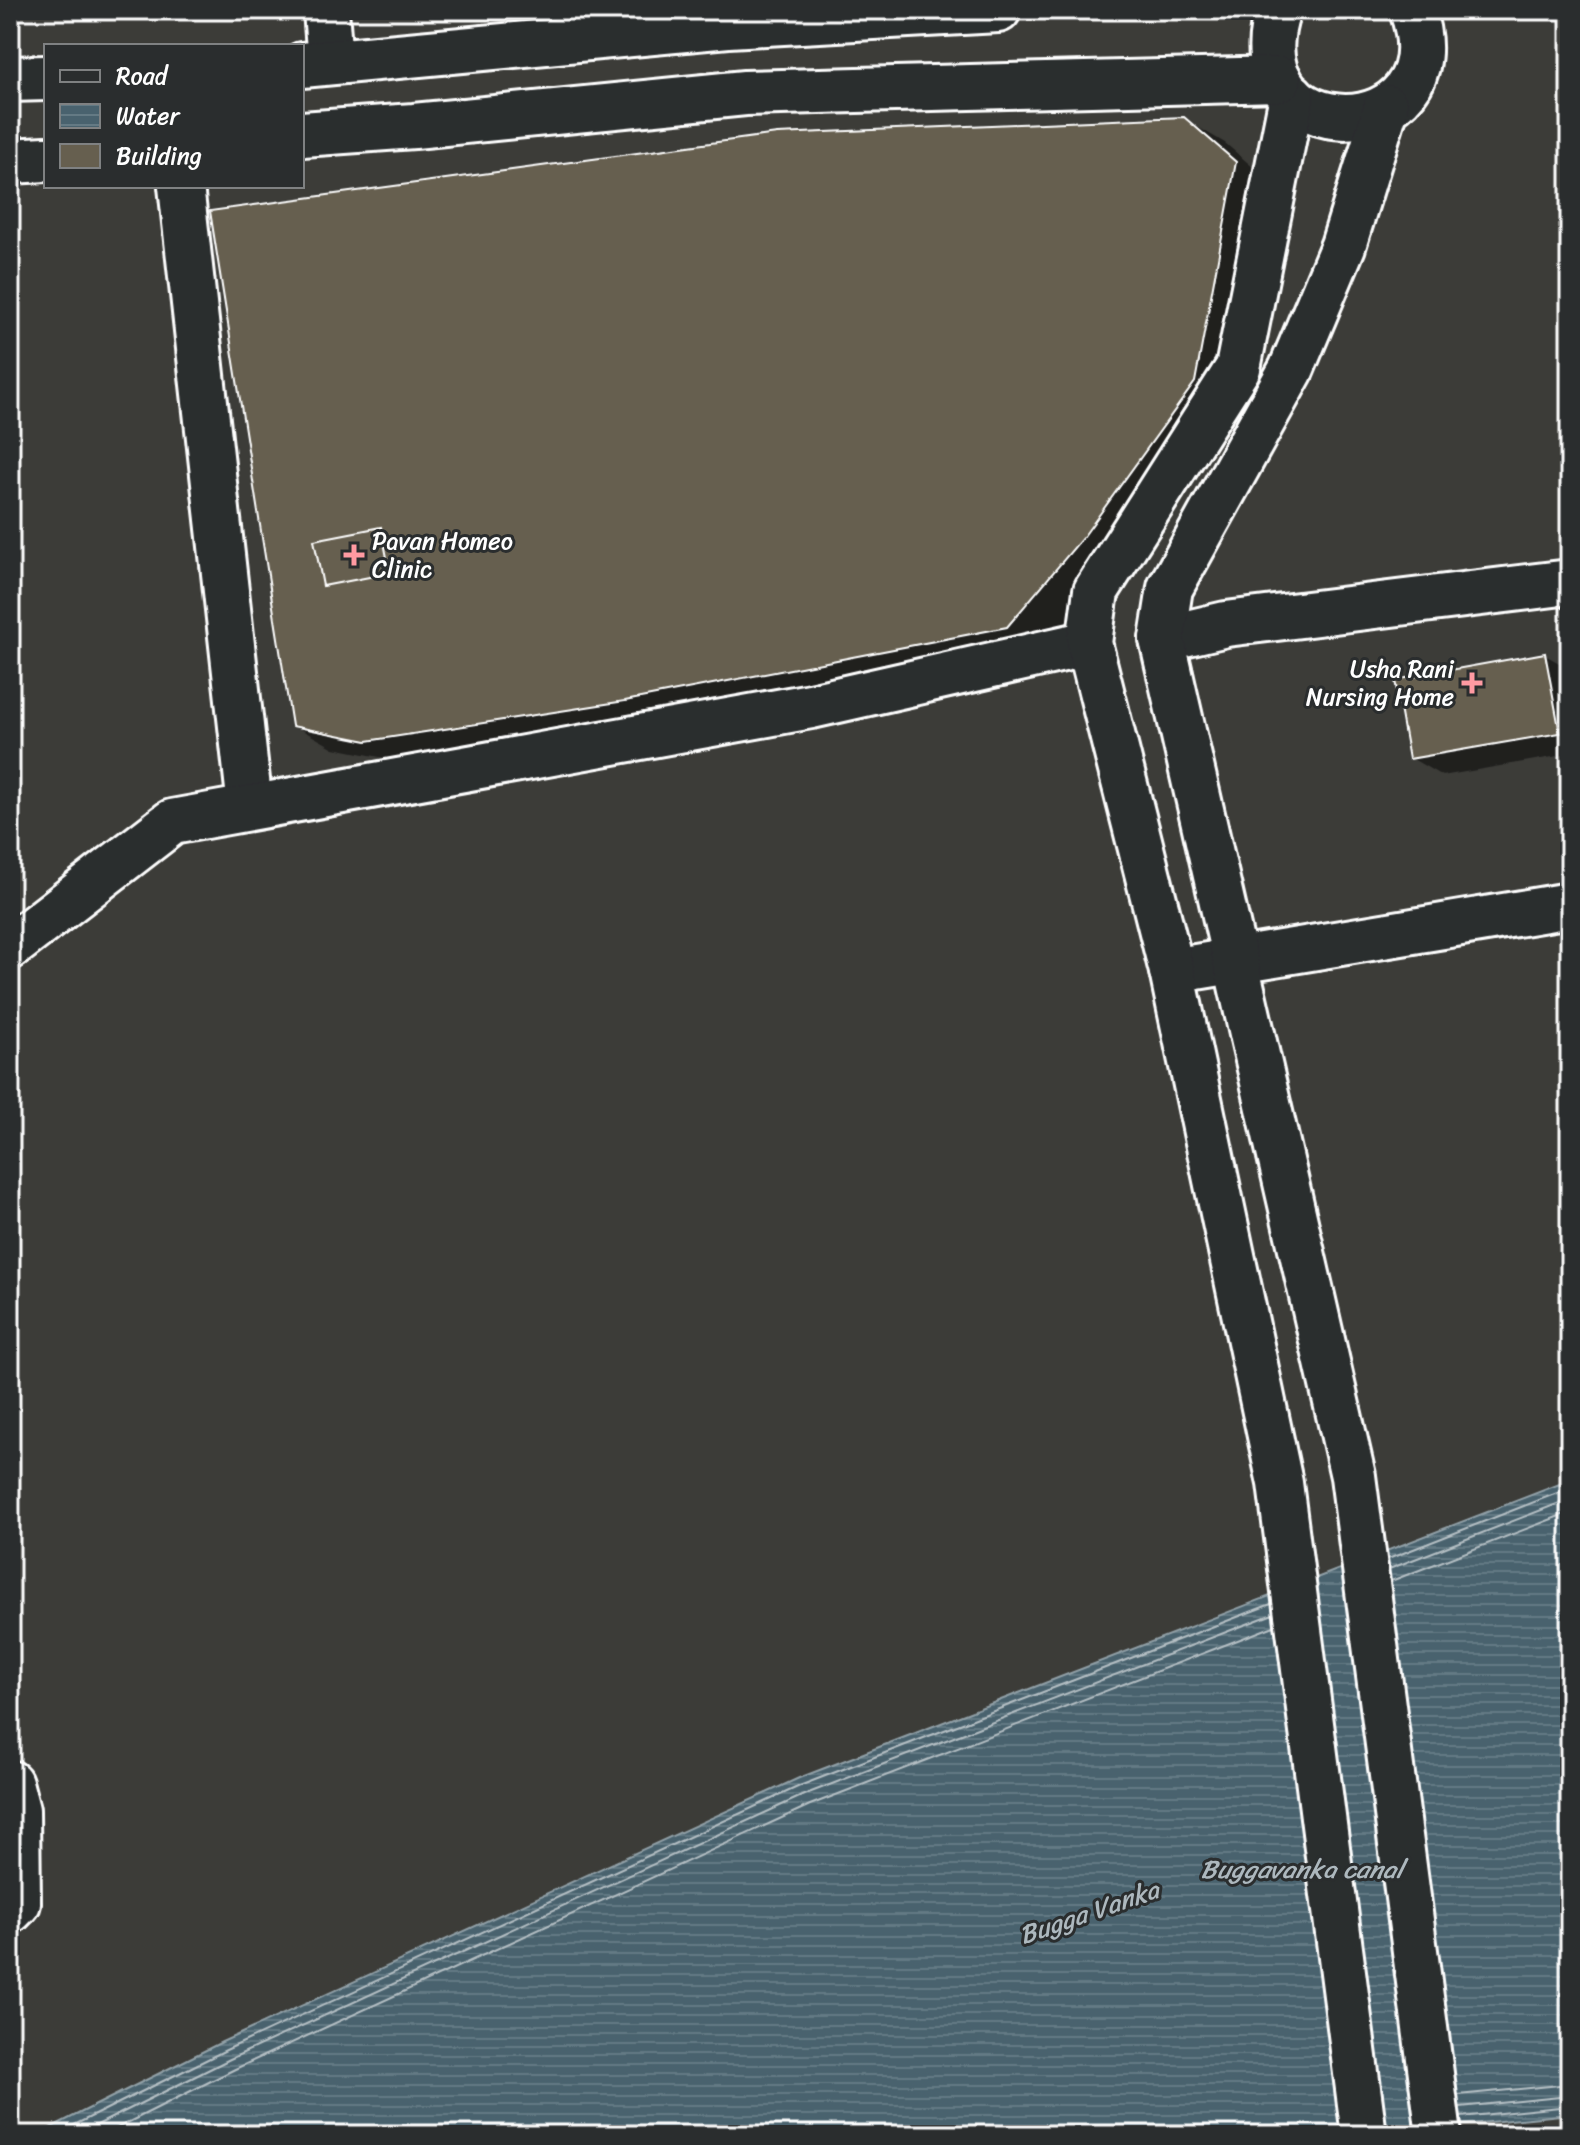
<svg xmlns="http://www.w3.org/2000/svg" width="1580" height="2145" font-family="Sriracha,sans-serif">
<defs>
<pattern id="water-rules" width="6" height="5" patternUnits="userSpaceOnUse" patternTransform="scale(2)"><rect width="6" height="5" fill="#49626e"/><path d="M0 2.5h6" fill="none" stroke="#647a84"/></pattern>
</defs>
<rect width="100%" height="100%" fill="#3c3c38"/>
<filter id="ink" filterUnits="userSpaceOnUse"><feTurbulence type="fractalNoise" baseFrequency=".0125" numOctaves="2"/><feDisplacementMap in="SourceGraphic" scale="16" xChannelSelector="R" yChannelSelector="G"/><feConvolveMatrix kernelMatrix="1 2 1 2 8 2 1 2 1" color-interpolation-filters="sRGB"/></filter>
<g filter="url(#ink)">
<path fill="url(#water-rules)" stroke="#92a1a8" stroke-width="2" d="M1570 1480V2114L1360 2135H36L222 2042 799 1778Z"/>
<g fill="#0007">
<path d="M1184 119 1225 143 1276 187 1236 405 1124 559 1048 649 410 763 334 748 293 725Z"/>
<path d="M1545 655 1570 669V754L1442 776 1411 758Z"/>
</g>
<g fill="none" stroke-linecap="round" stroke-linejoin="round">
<g stroke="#b6c0c5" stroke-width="2">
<path d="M1388 1559 1570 1488"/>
<path d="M1389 1569 1570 1499"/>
<path d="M1391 1581 1570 1512"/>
<path d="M1458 2095 1570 2084"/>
<path d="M1460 2107 1570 2096"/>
<path d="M1461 2117 1570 2106"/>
<path d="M54 2135 226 2050 802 1785 1271 1604"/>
<path d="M77 2135 230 2059 806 1794 1273 1614"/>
<path d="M103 2135 235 2069 810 1805 1274 1626"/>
</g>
</g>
<g fill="#665f4f" stroke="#fff" stroke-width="2">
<path d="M1184 117 1236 162 1195 382 1084 536 1007 627 625 701 367 741 292 726 210 211 777 134Z"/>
<path d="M381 527 390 573 323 586 314 540Z"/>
<path d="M1545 653 1560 733 1409 759 1395 680Z"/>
</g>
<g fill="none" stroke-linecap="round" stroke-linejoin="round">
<g stroke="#fff" stroke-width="50">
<g id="minor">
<path d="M326 10 330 62"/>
<path d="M181 186 250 807"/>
<path d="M1162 639 1226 624 1570 582"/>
<path d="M10 947 172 822 811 706 1089 643"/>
<path d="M1172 971 1570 905"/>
<path d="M10 1783 17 1810 18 1903 10 1911"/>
</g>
</g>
<g stroke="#fff" stroke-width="50">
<g id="major">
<path d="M1278 10C1230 153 1462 152 1412 10"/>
<path d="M302 65 728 25 998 10"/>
<path d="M10 79 46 78"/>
<path d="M1292 96 1238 368 1096 591 1089 643 1172 971 1280 1483 1364 2135"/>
<path d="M1386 107 1343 246 1291 370 1170 588 1162 639 1353 1476 1439 2135"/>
<path d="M302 134 414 126 745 93 1279 79"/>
<path d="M10 161 46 159"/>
</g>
</g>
<use href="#minor" stroke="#2a2d2e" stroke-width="44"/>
<use href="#major" stroke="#2a2d2e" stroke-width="44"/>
</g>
</g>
<g fill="#ff9aa2" stroke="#2a2d2e" stroke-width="3">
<path d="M350 543h8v8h8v8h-8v8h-8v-8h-8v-8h8z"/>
<path d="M1468 671h8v8h8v8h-8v8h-8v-8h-8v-8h8z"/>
</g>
<g text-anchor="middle" stroke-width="6" stroke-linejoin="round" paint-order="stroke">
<g font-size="24" fill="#fff" stroke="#2a2d2e" text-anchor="start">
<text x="372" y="549">Pavan Homeo<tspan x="372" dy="28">Clinic</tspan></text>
<text x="1454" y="677" text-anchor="end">Usha Rani<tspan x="1454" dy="28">Nursing Home</tspan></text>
</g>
<g font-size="26" font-style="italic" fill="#adb8be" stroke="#2a2d2e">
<text x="1302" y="1878">Buggavanka canal</text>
<text transform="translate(1089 1912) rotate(-19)" y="9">Bugga Vanka</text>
</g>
</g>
<rect width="1580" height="2145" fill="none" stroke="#2a2d2e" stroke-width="40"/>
<rect x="20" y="20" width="1540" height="2105" fill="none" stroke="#fff" stroke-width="3" filter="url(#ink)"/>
<rect x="44" y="44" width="260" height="144" fill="#2a2d2e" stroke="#7f8182" stroke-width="2"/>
<rect x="60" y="70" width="40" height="12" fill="#2a2d2e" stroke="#7f8182" stroke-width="2"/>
<text x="116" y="84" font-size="24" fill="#ffffff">Road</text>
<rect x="60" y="104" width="40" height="24" fill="url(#water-rules)" stroke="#7f8182" stroke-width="2"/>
<text x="116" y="124" font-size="24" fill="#ffffff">Water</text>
<rect x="60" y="144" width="40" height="24" fill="#665f4f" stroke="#7f8182" stroke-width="2"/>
<text x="116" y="164" font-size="24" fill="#ffffff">Building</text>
</svg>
